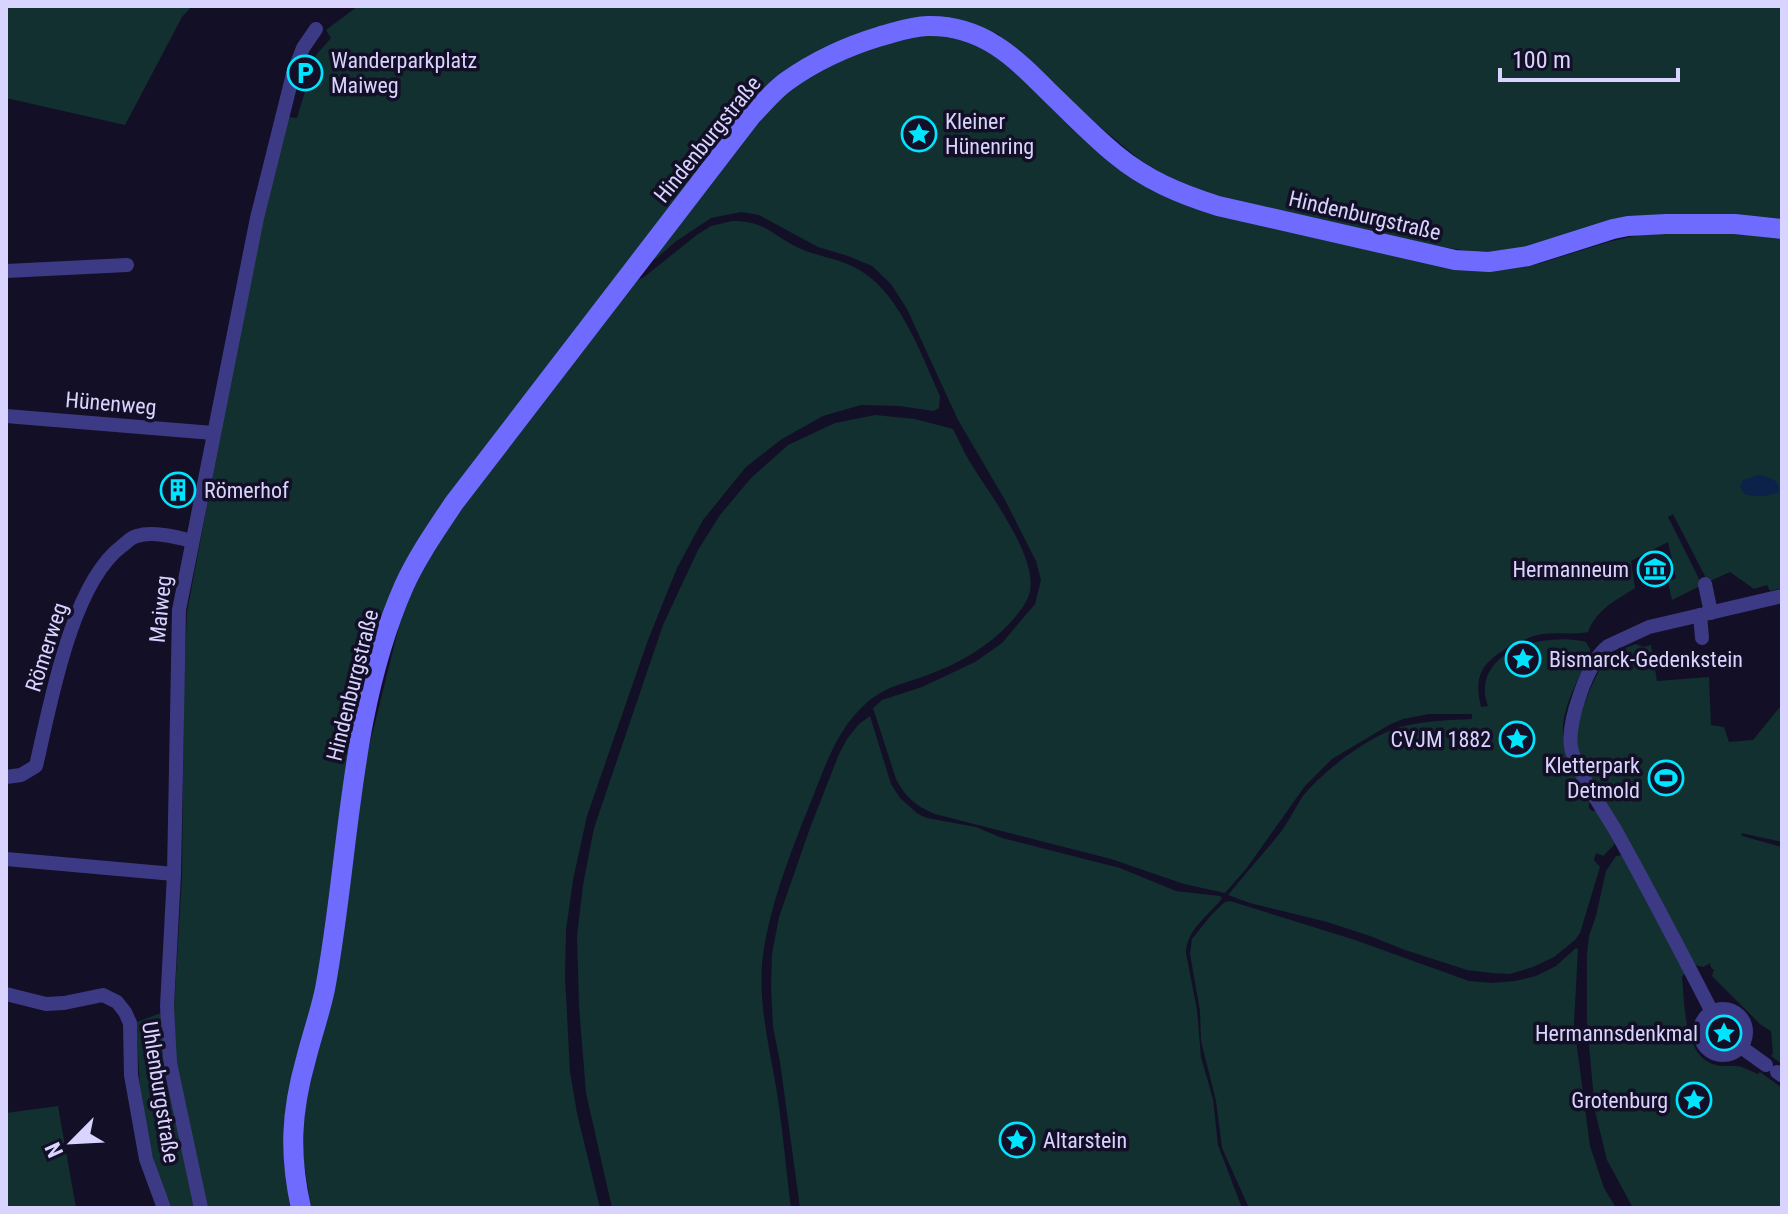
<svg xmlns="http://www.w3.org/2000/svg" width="1788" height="1214" font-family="'Roboto Condensed',sans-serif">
<rect width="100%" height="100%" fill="#130f26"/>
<g fill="#12302f">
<path d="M6 6H192L182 17 125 125 6 98Z"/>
<path d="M358 6H1782V220L1540 244 1504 252H1476L1442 247 1317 221 1220 197 1190 187 1161 173 1140 160 1093 121 998 34 966 23 947 20 783 77 422 535 341 803 317 984 292 1208H207L176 1062 174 1009 182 875 184 678 187 612 245 302 273 172 289 117 297 118 316 55 331 38 326 30Z"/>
<path d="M927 33 986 45 1155 188 1503 269 1538 264 1608 242 1643 234H1782V588L1770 591 1767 585 1754 589 1730 572 1708 582 1673 514 1668 517 1702 585 1672 600 1668 582 1676 578 1668 542 1631 561 1635 588C1615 601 1597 609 1588 632 1573 635 1558 632 1543 634 1524 637 1493 653 1483 669 1476 681 1478 694 1481 707L1488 706C1486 700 1484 693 1485 687 1488 645 1554 633 1586 642L1590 649V655C1579 678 1556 717 1565 743 1571 763 1583 782 1592 800L1589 803V808L1592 811H1598L1615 843C1613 848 1607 850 1604 856L1596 853 1594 860 1600 867 1580 933 1575 940 1554 957 1533 967 1510 974 1491 973 1467 970 1405 950 1370 936 1327 922 1250 903 1228 895C1245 874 1263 854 1280 833 1289 821 1295 808 1303 796 1324 770 1371 734 1404 726 1426 721 1449 720 1472 719V714H1429L1403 719 1389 725 1332 759 1305 786 1246 869 1225 893 1184 884 1111 859 935 814C916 806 905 797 896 779L873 708 882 700 922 687 975 662 1002 643 1035 604 1041 580 1036 561 1005 500 958 420 907 309 891 284 872 266 848 256 818 247 759 215 741 212 711 218 675 242 657 258 651 261 759 119 796 84 845 56Z"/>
<path d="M732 221C767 221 771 235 799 248 816 256 835 258 852 266 898 287 920 352 940 396L939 408 934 411 899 406 861 405 823 416 782 439 746 467 703 520 677 568 648 640 587 816 573 880 566 930 565 976 570 1072 577 1113 600 1208H311L300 1137 365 763 400 622 412 591 432 553 459 511 634 282 644 277 698 234 711 226Z"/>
<path d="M875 415 915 419 953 429C959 440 963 451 970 462 988 492 1037 555 1030 591 1028 602 1018 614 1011 622 987 648 958 664 925 676 908 682 889 686 874 697 840 722 827 761 812 799 792 849 771 901 763 955 757 1002 770 1048 777 1093 783 1131 786 1170 791 1208H612L586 1093 579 1006 577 936 583 885 594 828 663 625 698 550 720 515 751 478 788 445 835 423Z"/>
<path d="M1636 644 1643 647 1651 645 1657 681 1709 677 1711 725 1724 727 1729 742 1753 740 1779 708H1782V842L1741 833 1742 836 1782 847V1064L1771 1056 1773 1053 1771 1031 1761 1025 1712 976 1714 969H1712L1710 965 1711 963 1703 967 1695 965 1582 761C1579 752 1576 744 1576 736 1577 718 1598 663 1612 654 1619 649 1629 647 1636 644Z"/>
<path d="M870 716 891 784 900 798 918 814 927 818 976 827 1002 838 1120 868 1176 891 1220 896 1222 898C1210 915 1186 929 1186 953L1197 1010 1201 1057 1213 1099 1218 1145 1242 1208H800L780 1062 773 1027 771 986 772 954 779 917 810 828 839 754 847 739 859 724Z"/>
<path d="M1622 855 1685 973 1682 977C1685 1003 1683 1057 1716 1065 1722 1067 1728 1065 1735 1066 1743 1066 1750 1071 1758 1074L1760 1072 1782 1088V1208H1633L1607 1160 1595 1111 1587 1023V954L1589 936 1596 916 1606 871 1616 856Z"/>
<path d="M1230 901 1355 940 1469 981 1492 983 1515 981 1536 976 1556 966 1576 948 1578 949 1574 1024 1590 1146 1604 1188 1616 1208H1249L1222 1148 1216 1101 1201 1041 1200 1011 1190 954 1192 939 1212 914 1225 902Z"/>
<path d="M161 1013 195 1208H172L169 1202C163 1186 156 1170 152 1154 140 1111 138 1066 137 1022Z"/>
<path d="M58 1106 76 1208H6V1113Z"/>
</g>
<path fill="#0c2248" d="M1757 475C1768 476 1780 479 1779 492 1770 497 1754 497 1744 494L1740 487 1742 481Z"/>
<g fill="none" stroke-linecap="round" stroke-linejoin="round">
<g stroke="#3d3a85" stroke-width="14">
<path d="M6 271 127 265"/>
<path d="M6 416 213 433"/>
<path d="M1705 584 1711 613"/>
<path d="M1700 615 1702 638"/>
<path d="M6 777 21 775 36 766C50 706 71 584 122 546 126 543 131 537 137 536 153 531 176 537 192 541"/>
<path d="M6 859 174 874"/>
<path d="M6 994 46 1004 64 1003 103 995 117 1002 125 1012 130 1023 131 1075 146 1159 164 1208"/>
<circle cx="1723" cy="1032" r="23"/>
<path d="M1712 1012C1681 952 1650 892 1617 833 1605 812 1575 769 1571 747 1567 722 1588 661 1608 646L1649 627 1782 596"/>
<path d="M1741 1047 1766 1065"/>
<path d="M1777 1072 1781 1075"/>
<path d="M201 1208 170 1063 167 1006 174 874 179 610 257 218 293 74 303 48 316 29"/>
</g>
<path stroke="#6f6bff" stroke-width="20" d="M301 1208C289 1154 291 1112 306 1059 312 1035 320 1013 325 989 350 855 348 713 404 586 417 557 436 530 454 503L752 115C763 104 774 90 787 81 815 61 848 46 881 36 896 32 912 26 928 26 984 25 1016 59 1052 95 1073 115 1093 136 1115 154 1146 180 1180 194 1218 206L1455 260 1489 262 1528 256 1613 229 1628 226 1666 224H1735L1782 229"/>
</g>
<defs>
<g id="parking-ring" transform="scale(1.8)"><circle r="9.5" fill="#130f26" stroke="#00e5ff" stroke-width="1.5"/><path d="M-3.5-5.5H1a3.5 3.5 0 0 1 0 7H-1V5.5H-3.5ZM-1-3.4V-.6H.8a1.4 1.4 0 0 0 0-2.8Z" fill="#00e5ff"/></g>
<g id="sight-ring" transform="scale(1.8)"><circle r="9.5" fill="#130f26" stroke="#00e5ff" stroke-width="1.5"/><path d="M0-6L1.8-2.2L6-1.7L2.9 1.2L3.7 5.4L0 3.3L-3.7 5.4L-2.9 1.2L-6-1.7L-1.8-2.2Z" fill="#00e5ff"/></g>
<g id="building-ring" transform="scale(1.8)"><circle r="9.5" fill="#130f26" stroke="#00e5ff" stroke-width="1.5"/><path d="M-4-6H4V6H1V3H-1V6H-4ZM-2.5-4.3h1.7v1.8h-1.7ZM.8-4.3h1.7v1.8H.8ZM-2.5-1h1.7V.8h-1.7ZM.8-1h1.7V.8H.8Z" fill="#00e5ff"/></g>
<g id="museum-ring" transform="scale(1.8)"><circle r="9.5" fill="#130f26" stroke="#00e5ff" stroke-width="1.5"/><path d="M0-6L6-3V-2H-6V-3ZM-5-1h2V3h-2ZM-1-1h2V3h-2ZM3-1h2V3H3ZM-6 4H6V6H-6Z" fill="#00e5ff"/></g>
<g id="stadium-ring" transform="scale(1.8)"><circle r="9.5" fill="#130f26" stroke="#00e5ff" stroke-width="1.5"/><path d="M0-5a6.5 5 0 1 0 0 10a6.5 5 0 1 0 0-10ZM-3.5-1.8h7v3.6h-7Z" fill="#00e5ff"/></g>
</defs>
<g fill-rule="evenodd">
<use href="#parking-ring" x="305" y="73"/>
<use href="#sight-ring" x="919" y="134"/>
<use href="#building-ring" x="178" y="490"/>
<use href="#museum-ring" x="1655" y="569"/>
<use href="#sight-ring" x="1523" y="659"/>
<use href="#sight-ring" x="1517" y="739"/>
<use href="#stadium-ring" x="1666" y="778"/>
<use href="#sight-ring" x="1724" y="1033"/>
<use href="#sight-ring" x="1694" y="1100"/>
<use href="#sight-ring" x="1017" y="1140"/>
</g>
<g text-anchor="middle" stroke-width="7" stroke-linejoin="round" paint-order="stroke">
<g font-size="22" fill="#d9d4ff" stroke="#130f26" text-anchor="start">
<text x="331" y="68">Wanderparkplatz<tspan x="331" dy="25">Maiweg</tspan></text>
<text x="945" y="129">Kleiner<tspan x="945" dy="25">Hünenring</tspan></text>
<text x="204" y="498">Römerhof</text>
<text x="1629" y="577" text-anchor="end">Hermanneum</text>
<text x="1549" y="667">Bismarck-Gedenkstein</text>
<text x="1491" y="747" text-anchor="end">CVJM 1882</text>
<text x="1640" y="773" text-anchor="end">Kletterpark<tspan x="1640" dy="25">Detmold</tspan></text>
<text x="1698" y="1041" text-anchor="end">Hermannsdenkmal</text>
<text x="1668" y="1108" text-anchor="end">Grotenburg</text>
<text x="1043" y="1148">Altarstein</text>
</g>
<g font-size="22" fill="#d9d4ff" stroke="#130f26">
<text transform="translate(707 139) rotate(-51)" y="8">Hindenburgstraße</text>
<text transform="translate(1365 215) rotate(13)" y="8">Hindenburgstraße</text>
<text transform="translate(111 403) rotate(5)" y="8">Hünenweg</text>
<text transform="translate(160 609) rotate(-84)" y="8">Maiweg</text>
<text transform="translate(46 647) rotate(-72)" y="8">Römerweg</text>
<text transform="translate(352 685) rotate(-76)" y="8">Hindenburgstraße</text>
<text transform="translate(161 1092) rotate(81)" y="8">Uhlenburgstraße</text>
</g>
</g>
<rect width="1788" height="1214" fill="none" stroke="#d9d4ff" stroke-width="16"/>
<g transform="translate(72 1142) rotate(246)" stroke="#130f26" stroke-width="6" paint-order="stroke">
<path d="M0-6L14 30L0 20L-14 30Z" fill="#d9d4ff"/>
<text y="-12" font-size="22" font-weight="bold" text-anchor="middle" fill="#d9d4ff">N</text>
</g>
<path d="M1500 68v12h178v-12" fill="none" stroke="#d9d4ff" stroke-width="4"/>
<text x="1512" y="68" font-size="24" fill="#d9d4ff" stroke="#130f26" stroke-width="6" paint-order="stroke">100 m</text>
</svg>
